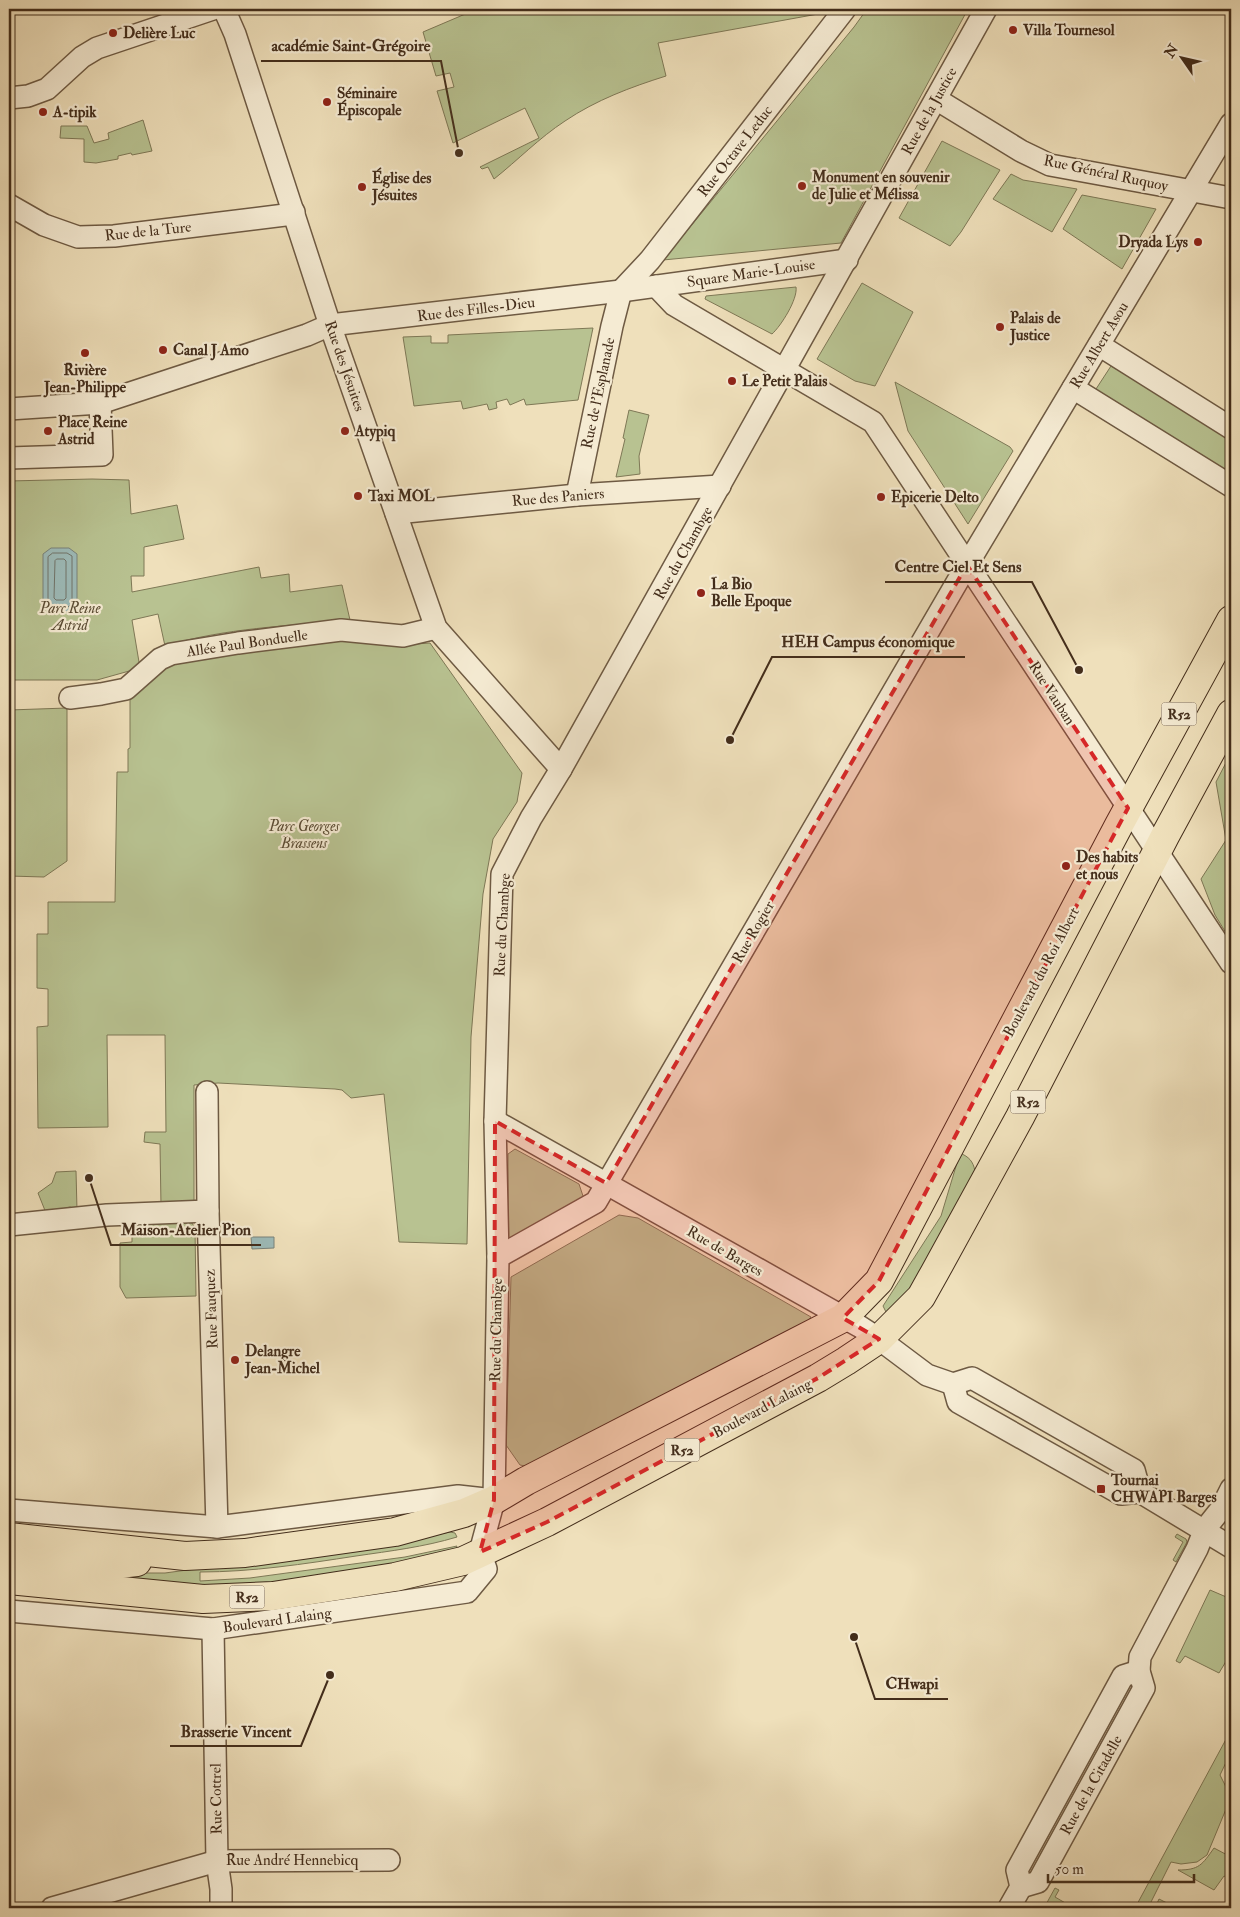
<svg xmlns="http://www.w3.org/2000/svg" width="1240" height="1917" font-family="'IM FELL Double Pica',serif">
<rect width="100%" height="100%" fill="#efe0bb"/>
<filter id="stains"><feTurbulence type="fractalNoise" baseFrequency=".004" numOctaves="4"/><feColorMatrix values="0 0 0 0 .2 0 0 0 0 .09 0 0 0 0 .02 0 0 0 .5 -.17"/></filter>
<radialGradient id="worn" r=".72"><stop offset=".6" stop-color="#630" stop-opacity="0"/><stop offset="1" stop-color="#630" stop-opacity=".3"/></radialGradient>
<g fill="#b8c291" stroke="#7e7856">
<path d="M477 9H824L819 15 818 14 658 43 666 76C631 87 596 100 565 121 539 138 518 160 494 179L488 167 482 169 480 167 539 138 525 108 453 143 437 91 454 87 450 73 436 76 423 32Z"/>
<path d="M867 9H968L841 243 663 260 854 27Z"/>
<path d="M143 120 152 151 132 155 131 153 118 156V159L96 163 84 162V139L60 138 61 126H87L94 143 109 139 108 133Z"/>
<path d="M942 141 1000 170 961 232 950 246 899 218Z"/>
<path d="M1011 174 1023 180 1077 189 1052 232 993 199Z"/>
<path d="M1082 195 1156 209 1122 269 1063 229Z"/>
<path d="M862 283 913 312 875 386 855 381 817 359Z"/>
<path d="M796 287C798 299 781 326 772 334L705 299 706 296Z"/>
<path d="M593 328 578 400 526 405 524 399 510 405 507 399 496 402 497 408 489 410 487 404 463 409 461 401 414 406 403 337 431 336V343H448V335Z"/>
<path d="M1111 366 1231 438V474L1099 392 1096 389Z"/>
<path d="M895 382 1010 447 1013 451 968 524 908 431Z"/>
<path d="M629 410 649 415 639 456 640 474 616 477 625 439 623 438Z"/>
<path d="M92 479 129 480 131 514 177 505 184 539 144 547V576H131L132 592 259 567 261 578 289 574 290 592 342 585 350 620C288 626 225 628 165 646L158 614 132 620 140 668 97 680H9V481Z"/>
<path d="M327 636 401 645 430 643 522 773 517 802 493 839 483 894 471 1037 467 1244 399 1242 384 1094 351 1098 342 1090 335 1089 218 1083 194 1085V1205L161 1206 160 1144 144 1142 145 1132H166L165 1035H107L108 1127 38 1128 37 1027 48 1026V989L37 988V934H48V902H115L117 772H128V749L130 748V693L156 664Z"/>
<path d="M67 708V861L44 877 9 876V710Z"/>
<path d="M1231 753V941L1215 915 1201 879 1226 840 1216 782Z"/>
<path d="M515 1149 579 1184 583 1196 580 1202 508 1239V1154Z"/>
<path d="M960 1153C969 1157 973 1161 975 1171L915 1282 887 1314 883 1306 941 1216Z"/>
<path d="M76 1171 77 1210 70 1207 46 1213 38 1193 52 1183 56 1172Z"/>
<path d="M619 1215 638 1218 811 1317 800 1330 536 1468 520 1465 506 1445 511 1277Z"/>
<path d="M188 1222 192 1223 195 1228 196 1296 126 1298 120 1287V1243L132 1242V1224Z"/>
<path d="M450 1532 455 1533 457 1537C424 1547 390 1551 356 1556 304 1564 252 1572 200 1572V1581L250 1578 405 1557 457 1546 456 1550 442 1557 251 1587 199 1590 61 1570 133 1573H165L410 1540Z"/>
<path d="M1177 1534 1186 1539 1187 1542 1176 1562 1173 1560 1183 1542 1175 1537Z"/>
<path d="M1210 1590 1231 1599V1653L1219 1673 1185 1656 1180 1663 1176 1661Z"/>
<path d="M1231 1730V1752L1220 1775 1231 1797 1207 1855 1197 1862 1181 1864 1171 1862 1148 1908H1135Z"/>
<path d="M1214 1848 1231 1857V1879L1224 1876 1214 1890 1178 1870C1199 1870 1202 1865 1214 1848Z"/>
<path d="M1055 1888 1059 1890 1055 1897 1074 1908H1044Z"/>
<path d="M1159 1899 1177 1908H1155Z"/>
</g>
<g fill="#9dbbb9" stroke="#79827a">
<path d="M51 548H69L77 554V606L71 612H51L43 607V554Z"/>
<path d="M251 1237H274V1248L252 1249Z"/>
</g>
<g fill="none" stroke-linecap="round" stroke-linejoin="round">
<g stroke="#70746a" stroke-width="1">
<path d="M53 553H67L72 556V603L68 607H53L48 603V557Z"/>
<path d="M57 559H64L66 561V598L64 600H56L54 598 55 561Z"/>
</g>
<g stroke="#6e5a43" stroke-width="24">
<g id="minor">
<path d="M224 9 235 34 330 325 436 628 561 769"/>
<path d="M9 98 28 96 47 89 82 57 97 48 213 9"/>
<path d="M936 99 1021 151 1050 165 1231 198"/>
<path d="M9 205 44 225 78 237 114 236 285 215 294 212"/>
<path d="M656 286 674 305 873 422 1231 963"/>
<path d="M1099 345 1231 428"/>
<path d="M1073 388 1231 486"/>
<path d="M9 409 100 403 307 335 330 325 621 291 847 260"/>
<path d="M9 458 102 455 100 403"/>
<path d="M577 495 612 326 621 291 650 260 845 9"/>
<path d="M396 513 577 495 720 486"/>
<path d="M70 698 101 694 126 689 160 659 171 654 238 643 341 630 403 636 436 628"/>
<path d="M207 1092 208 1211 217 1527"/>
<path d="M495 1121 859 1326 879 1339 927 1375 953 1384 972 1378 1134 1470 1140 1492"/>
<path d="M9 1225 107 1215 208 1211"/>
<path d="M498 1257 596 1202 967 565 1231 124"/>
<path d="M953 1384 958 1402 1121 1494 1140 1492 1231 1547"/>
<path d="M9 1510 217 1527 458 1496 494 1500"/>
<path d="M9 1611 213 1629 467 1592 486 1569 480 1552 494 1500 498 1257 495 1121 502 874 531 818 561 769 986 9"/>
<path d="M213 1629 217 1861 221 1889V1908"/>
<path d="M1021 1887 1038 1882 1144 1688 1139 1671 1140 1657 1197 1549 1205 1529 1221 1509 1231 1489"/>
<path d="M52 1908 217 1861 389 1860"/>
<path d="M1009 1908 1021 1887 1017 1870 1123 1676 1139 1671"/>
</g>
</g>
<g stroke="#432d1b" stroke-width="30">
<g id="major">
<path d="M9 1537 185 1556 245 1553 395 1532 464 1513 494 1500 526 1481 843 1318 879 1281 1119 825 1231 620"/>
<path d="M10 1561 83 1568 137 1562"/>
<path d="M9 1580 203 1599 273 1596 395 1577 463 1561 547 1522 818 1378 846 1361 879 1339 921 1297 935 1272 1020 1117 1165 836 1231 714"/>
</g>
</g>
<use href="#minor" stroke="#f5ebd3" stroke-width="21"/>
<use href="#major" stroke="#efe0bb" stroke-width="28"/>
</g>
<path fill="#d62828" fill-opacity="0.2" stroke="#d62828" stroke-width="4" stroke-dasharray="10 6" stroke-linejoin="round" d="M967 565 1128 808 879 1281 843 1318 879 1339 818 1378 547 1522 480 1552 494 1500 495 1121 606 1183Z"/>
<g fill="#8f2418" stroke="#f5ebd3" stroke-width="2">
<circle cx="1013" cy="30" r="5"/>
<circle cx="113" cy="33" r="5"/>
<circle cx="327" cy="102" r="5"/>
<circle cx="43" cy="112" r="5"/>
<circle cx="802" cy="186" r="5"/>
<circle cx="362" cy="187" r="5"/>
<circle cx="1198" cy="242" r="5"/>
<circle cx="1000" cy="327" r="5"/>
<circle cx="163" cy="350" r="5"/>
<circle cx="85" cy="353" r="5"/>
<circle cx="732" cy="381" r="5"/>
<circle cx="48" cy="431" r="5"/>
<circle cx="345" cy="431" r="5"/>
<circle cx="358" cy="496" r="5"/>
<circle cx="881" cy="497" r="5"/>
<circle cx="701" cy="593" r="5"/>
<circle cx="1066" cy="866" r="5"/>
<circle cx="235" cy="1360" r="5"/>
<rect x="1096" y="1484" width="10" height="10" rx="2.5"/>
</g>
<g text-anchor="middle" stroke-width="4.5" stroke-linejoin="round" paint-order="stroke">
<g fill="#f5ebd3" stroke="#786652" stroke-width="1">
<rect x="1161.5" y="702.5" width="35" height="23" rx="4"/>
<rect x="1010.5" y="1090.5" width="35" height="23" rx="4"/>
<rect x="664.5" y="1438.5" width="35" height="23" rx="4"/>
<rect x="229.5" y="1585.5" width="35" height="23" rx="4"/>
</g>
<g font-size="14" font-weight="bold" fill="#432d1b">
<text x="1179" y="719">R52</text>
<text x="1028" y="1107">R52</text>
<text x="682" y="1455">R52</text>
<text x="247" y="1602">R52</text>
</g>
<g font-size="15" font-weight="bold" fill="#432d1b" stroke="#f5ebd3" text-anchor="start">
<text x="1023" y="35">Villa Tournesol</text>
<text x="123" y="38">Delière Luc</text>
<text x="337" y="98">Séminaire<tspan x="337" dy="17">Épiscopale</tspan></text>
<text x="53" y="117">A-tipik</text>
<text x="812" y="182">Monument en souvenir<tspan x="812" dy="17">de Julie et Mélissa</tspan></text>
<text x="372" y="183">Église des<tspan x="372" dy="17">Jésuites</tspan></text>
<text x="1188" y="247" text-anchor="end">Dryada Lys</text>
<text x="1010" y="323">Palais de<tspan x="1010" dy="17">Justice</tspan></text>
<text x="173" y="355">Canal J Amo</text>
<text x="85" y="375" text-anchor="middle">Rivière<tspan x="85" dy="17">Jean-Philippe</tspan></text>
<text x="742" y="386">Le Petit Palais</text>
<text x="58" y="427">Place Reine<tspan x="58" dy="17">Astrid</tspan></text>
<text x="355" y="436">Atypiq</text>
<text x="368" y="501">Taxi MOL</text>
<text x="891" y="502">Epicerie Delto</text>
<text x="711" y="589">La Bio<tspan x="711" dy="17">Belle Epoque</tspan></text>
<text x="1076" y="862">Des habits<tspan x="1076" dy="17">et nous</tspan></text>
<text x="245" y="1356">Delangre<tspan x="245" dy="17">Jean-Michel</tspan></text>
<text x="1111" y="1485">Tournai<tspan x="1111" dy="17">CHWAPI Barges</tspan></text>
</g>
<g font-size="15" fill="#432d1b" stroke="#f5ebd3">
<text transform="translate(929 111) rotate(-61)" y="5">Rue de la Justice</text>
<text transform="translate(735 151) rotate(-52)" y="5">Rue Octave Leduc</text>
<text transform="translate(1106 173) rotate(12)" y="5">Rue Général Ruquoy</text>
<text transform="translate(148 231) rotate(-6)" y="5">Rue de la Ture</text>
<text transform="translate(751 273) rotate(-8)" y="5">Square Marie-Louise</text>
<text transform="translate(476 309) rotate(-7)" y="5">Rue des Filles-Dieu</text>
<text transform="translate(1099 345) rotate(-59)" y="5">Rue Albert Asou</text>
<text transform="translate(345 366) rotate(71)" y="5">Rue des Jésuites</text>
<text transform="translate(598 393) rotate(-78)" y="5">Rue de l'Esplanade</text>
<text transform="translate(558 497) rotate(-5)" y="5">Rue des Paniers</text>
<text transform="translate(683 553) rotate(-61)" y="5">Rue du Chambge</text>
<text transform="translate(247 643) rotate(-8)" y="5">Allée Paul Bonduelle</text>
<text transform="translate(1052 693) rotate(57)" y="5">Rue Vauban</text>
<text transform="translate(502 925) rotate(-87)" y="5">Rue du Chambge</text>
<text transform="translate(753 932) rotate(-60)" y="5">Rue Rogier</text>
<text transform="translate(1041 972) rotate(-62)" y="5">Boulevard du Roi Albert</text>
<text transform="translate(725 1251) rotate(30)" y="5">Rue de Barges</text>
<text transform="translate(211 1309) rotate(-92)" y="5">Rue Fauquez</text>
<text transform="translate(496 1330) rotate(-89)" y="5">Rue du Chambge</text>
<text transform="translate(762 1408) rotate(-28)" y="5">Boulevard Lalaing</text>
<text transform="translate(277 1620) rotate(-8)" y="5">Boulevard Lalaing</text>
<text transform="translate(1091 1785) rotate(-61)" y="5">Rue de la Citadelle</text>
<text transform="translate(216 1799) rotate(-91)" y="5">Rue Cottrel</text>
<text x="292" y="1865">Rue André Hennebicq</text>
</g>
<g font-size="15" font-style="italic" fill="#5a4b33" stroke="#f5ebd3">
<text x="70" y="613">Parc Reine<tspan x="70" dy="17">Astrid</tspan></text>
<text x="304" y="831">Parc Georges<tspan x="304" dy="17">Brassens</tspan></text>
</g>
</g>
<path fill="none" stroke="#432d1b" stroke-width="2" d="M459 153L441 61H261M1079 670L1032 582H885M730 740L772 657H965M89 1178L111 1245H261M854 1637L875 1699H948M330 1675L301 1746H170"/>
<g fill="#432d1b" stroke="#f5ebd3" stroke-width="2">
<circle cx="459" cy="153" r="5"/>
<circle cx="1079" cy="670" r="5"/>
<circle cx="730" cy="740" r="5"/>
<circle cx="89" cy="1178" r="5"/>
<circle cx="854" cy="1637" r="5"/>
<circle cx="330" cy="1675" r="5"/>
</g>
<g font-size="16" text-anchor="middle" font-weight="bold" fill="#432d1b" stroke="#f5ebd3" stroke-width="4.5" stroke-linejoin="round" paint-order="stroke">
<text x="351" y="51">académie Saint-Grégoire</text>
<text x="958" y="572">Centre Ciel Et Sens</text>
<text x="868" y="647">HEH Campus économique</text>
<text x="186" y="1235">Maison-Atelier Pion</text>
<text x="912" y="1689">CHwapi</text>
<text x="236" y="1737">Brasserie Vincent</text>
</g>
<rect width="1240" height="1917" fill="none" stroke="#efe0bb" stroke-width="30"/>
<rect x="10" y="10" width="1220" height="1897" fill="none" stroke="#432d1b" stroke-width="2.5"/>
<rect x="15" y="15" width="1210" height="1887" fill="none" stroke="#432d1b"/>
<g transform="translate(1182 58) rotate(304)" stroke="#f5ebd3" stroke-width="4" paint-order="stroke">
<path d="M0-4L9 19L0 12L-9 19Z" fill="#432d1b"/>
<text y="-8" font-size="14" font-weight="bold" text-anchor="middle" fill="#432d1b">N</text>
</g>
<path d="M1048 1874v8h146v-8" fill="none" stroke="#432d1b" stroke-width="2.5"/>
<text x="1055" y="1874" font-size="15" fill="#432d1b" stroke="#f5ebd3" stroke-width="4" paint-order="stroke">50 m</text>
<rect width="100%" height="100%" filter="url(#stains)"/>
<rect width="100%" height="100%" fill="url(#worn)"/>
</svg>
